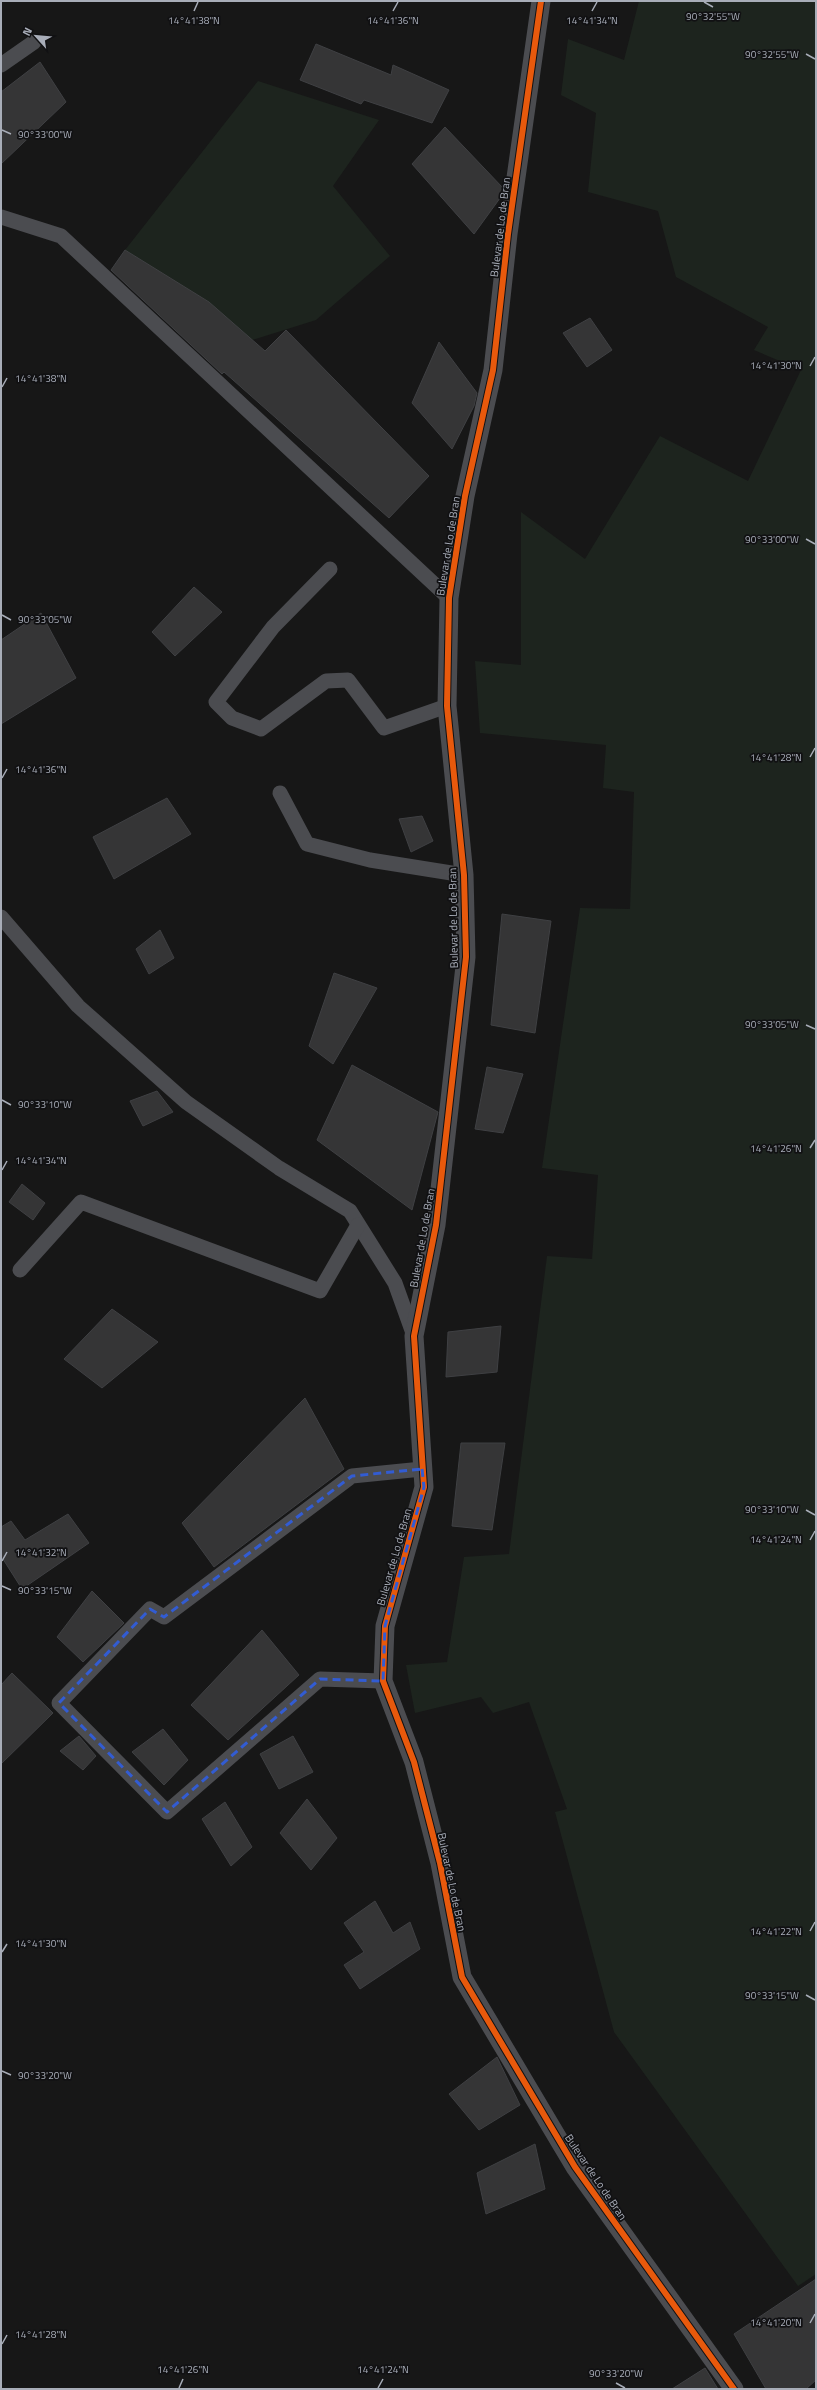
<svg xmlns="http://www.w3.org/2000/svg" width="817" height="2390" font-family="'Titillium Web',sans-serif">
<rect width="100%" height="100%" fill="#171717"/>
<g fill="#1d241e">
<path d="M639 1H816V2274L798 2286 614 2032 555 1812 567 1809 529 1702 493 1713 481 1697 415 1713 406 1665 447 1662 464 1557 509 1554 547 1256 592 1259 598 1175 542 1168 580 908 630 909 634 792 603 788 606 745 480 733 475 661 521 665V512L585 559 660 436 748 481 801 370 754 350 768 327 676 277 658 211 588 192 596 113 561 95 568 39 624 60Z"/>
<path d="M258 81 379 120 333 186 390 256 316 320 252 340 125 250Z"/>
</g>
<g fill="#353536" stroke="#3f4043">
<path d="M316 44 391 75 393 65 449 90 432 123 364 100 361 104 300 80Z"/>
<path d="M40 62 66 102 1 164V92Z"/>
<path d="M445 127 503 188V194L474 234 412 164Z"/>
<path d="M125 250 209 302 265 351 286 330 429 476 389 518 224 372 222 374 111 270Z"/>
<path d="M590 318 612 350 587 367 563 333Z"/>
<path d="M439 342 477 393 474 406 452 449 412 403Z"/>
<path d="M194 587 222 612 175 656 152 632Z"/>
<path d="M41 613 76 678 1 724V640Z"/>
<path d="M167 798 191 834 114 879 93 837Z"/>
<path d="M422 816 433 841 411 852 399 819Z"/>
<path d="M502 914 551 921 535 1033 491 1025Z"/>
<path d="M160 930 174 958 149 974 136 949Z"/>
<path d="M334 973 377 988 333 1064 309 1046Z"/>
<path d="M352 1065 438 1112 412 1210 317 1140Z"/>
<path d="M487 1067 523 1074 503 1133 475 1129Z"/>
<path d="M157 1091 173 1112 143 1126 130 1101Z"/>
<path d="M22 1184 45 1203 33 1220 9 1202Z"/>
<path d="M112 1309 158 1342 102 1388 64 1359Z"/>
<path d="M501 1326 497 1372 446 1377 448 1332Z"/>
<path d="M305 1398 344 1469 214 1567 182 1523Z"/>
<path d="M461 1443H505L492 1530 452 1526Z"/>
<path d="M68 1514 89 1543 22 1589 1 1556V1527L11 1521 25 1540Z"/>
<path d="M92 1591 124 1623 83 1662 57 1637Z"/>
<path d="M262 1630 299 1675 228 1740 191 1705Z"/>
<path d="M12 1673 53 1713 1 1764V1685Z"/>
<path d="M163 1729 188 1760 164 1785 132 1752Z"/>
<path d="M79 1736 96 1756 83 1770 60 1751Z"/>
<path d="M293 1736 313 1772 279 1789 260 1754Z"/>
<path d="M307 1799 337 1838 311 1870 280 1833Z"/>
<path d="M225 1802 252 1847 231 1866 202 1819Z"/>
<path d="M375 1901 393 1933 410 1922 420 1949 360 1989 344 1965 364 1952 344 1923Z"/>
<path d="M497 2057 520 2105 479 2130 449 2094Z"/>
<path d="M535 2144 545 2189 486 2214 477 2173Z"/>
<path d="M816 2279V2380L806 2389H766L734 2334Z"/>
<path d="M705 2368 718 2389H672Z"/>
</g>
<g fill="none" stroke-linecap="round" stroke-linejoin="round">
<g stroke="#4b4c50" stroke-width="15">
<path d="M1 65 34 42"/>
<path d="M1 217 61 236 449 598"/>
<path d="M330 569 273 627 216 702 232 718 261 729 326 681 348 680 384 728 447 706"/>
<path d="M280 793 307 844 370 860 464 875"/>
<path d="M1 917 78 1006 186 1102 279 1168 350 1211 395 1283 414 1336"/>
<path d="M20 1270 81 1202 320 1291 358 1225"/>
<path d="M383 1681 320 1679 167 1812 59 1703 150 1609 164 1617 352 1476 422 1469"/>
</g>
<path stroke="#4b4c50" stroke-width="19" d="M541 1 508 234 493 370 465 496 449 598 447 706 464 875 466 957 436 1225 414 1336 424 1487 385 1626 383 1681 414 1762 440 1863 462 1977 575 2167 734 2389"/>
<g stroke="#111113" stroke-width="8">
<path id="cycleway" d="M541 1 508 234 493 370 465 496 449 598 447 706 464 875 466 957 436 1225 414 1336 424 1487 385 1626 383 1681 414 1762 440 1863 462 1977 575 2167 734 2389"/>
</g>
<use href="#cycleway" stroke="#e8590c" stroke-width="6"/>
</g>
<path fill="none" stroke="#325cd3" stroke-width="3" stroke-dasharray="8 5" stroke-linejoin="round" d="M422 1469 424 1487 385 1626 383 1681 320 1679 167 1812 59 1703 150 1609 164 1617 352 1476Z"/>
<path fill="none" stroke="#a8adb8" stroke-width="1.5" d="M704 2 713 7M194 11 198 2M393 11 398 2M592 11 597 2M806 54 815 59M2 130 11 134M810 366 815 357M2 387 7 378M806 539 815 544M2 615 11 620M810 757 815 748M2 778 7 769M806 1025 815 1029M2 1100 11 1105M810 1148 815 1140M2 1170 7 1161M806 1510 815 1515M810 1540 815 1531M2 1561 7 1552M2 1586 11 1590M810 1931 815 1922M2 1952 7 1944M806 1995 815 2000M2 2071 11 2075M810 2323 815 2314M2 2344 7 2335M616 2383 625 2388M179 2388 183 2379M378 2388 383 2379"/>
<g text-anchor="middle" stroke-width="3.5" stroke-linejoin="round" paint-order="stroke">
<g font-size="11" fill="#a8adb8" stroke="#111113">
<text transform="translate(500 227) rotate(-83)" y="4">Bulevar de Lo de Bran</text>
<text transform="translate(448 546) rotate(-81)" y="4">Bulevar de Lo de Bran</text>
<text transform="translate(453 918) rotate(-91)" y="4">Bulevar de Lo de Bran</text>
<text transform="translate(422 1238) rotate(-80)" y="4">Bulevar de Lo de Bran</text>
<text transform="translate(394 1557) rotate(-74)" y="4">Bulevar de Lo de Bran</text>
<text transform="translate(452 1882) rotate(78)" y="4">Bulevar de Lo de Bran</text>
<text transform="translate(596 2177) rotate(56)" y="4">Bulevar de Lo de Bran</text>
</g>
</g>
<g font-size="10" text-anchor="middle" fill="#a8adb8" stroke="#111113" stroke-width="3.5" stroke-linejoin="round" paint-order="stroke">
<text x="713" y="20">90°32'55"W</text>
<text x="194" y="24">14°41'38"N</text>
<text x="393" y="24">14°41'36"N</text>
<text x="592" y="24">14°41'34"N</text>
<text x="772" y="58">90°32'55"W</text>
<text x="45" y="138">90°33'00"W</text>
<text x="776" y="369">14°41'30"N</text>
<text x="41" y="382">14°41'38"N</text>
<text x="772" y="543">90°33'00"W</text>
<text x="45" y="623">90°33'05"W</text>
<text x="776" y="761">14°41'28"N</text>
<text x="41" y="773">14°41'36"N</text>
<text x="772" y="1028">90°33'05"W</text>
<text x="45" y="1108">90°33'10"W</text>
<text x="776" y="1152">14°41'26"N</text>
<text x="41" y="1164">14°41'34"N</text>
<text x="772" y="1513">90°33'10"W</text>
<text x="776" y="1543">14°41'24"N</text>
<text x="41" y="1556">14°41'32"N</text>
<text x="45" y="1594">90°33'15"W</text>
<text x="776" y="1935">14°41'22"N</text>
<text x="41" y="1947">14°41'30"N</text>
<text x="772" y="1999">90°33'15"W</text>
<text x="45" y="2079">90°33'20"W</text>
<text x="776" y="2326">14°41'20"N</text>
<text x="41" y="2338">14°41'28"N</text>
<text x="183" y="2373">14°41'26"N</text>
<text x="383" y="2373">14°41'24"N</text>
<text x="616" y="2377">90°33'20"W</text>
</g>
<rect width="817" height="2390" fill="none" stroke="#a8adb8" stroke-width="4"/>
<g transform="translate(36 36) rotate(297)" stroke="#111113" stroke-width="3" paint-order="stroke">
<path d="M0-3L7 15L0 10L-7 15Z" fill="#a8adb8"/>
<text y="-6" font-size="11" font-weight="bold" text-anchor="middle" fill="#a8adb8">N</text>
</g>
</svg>
